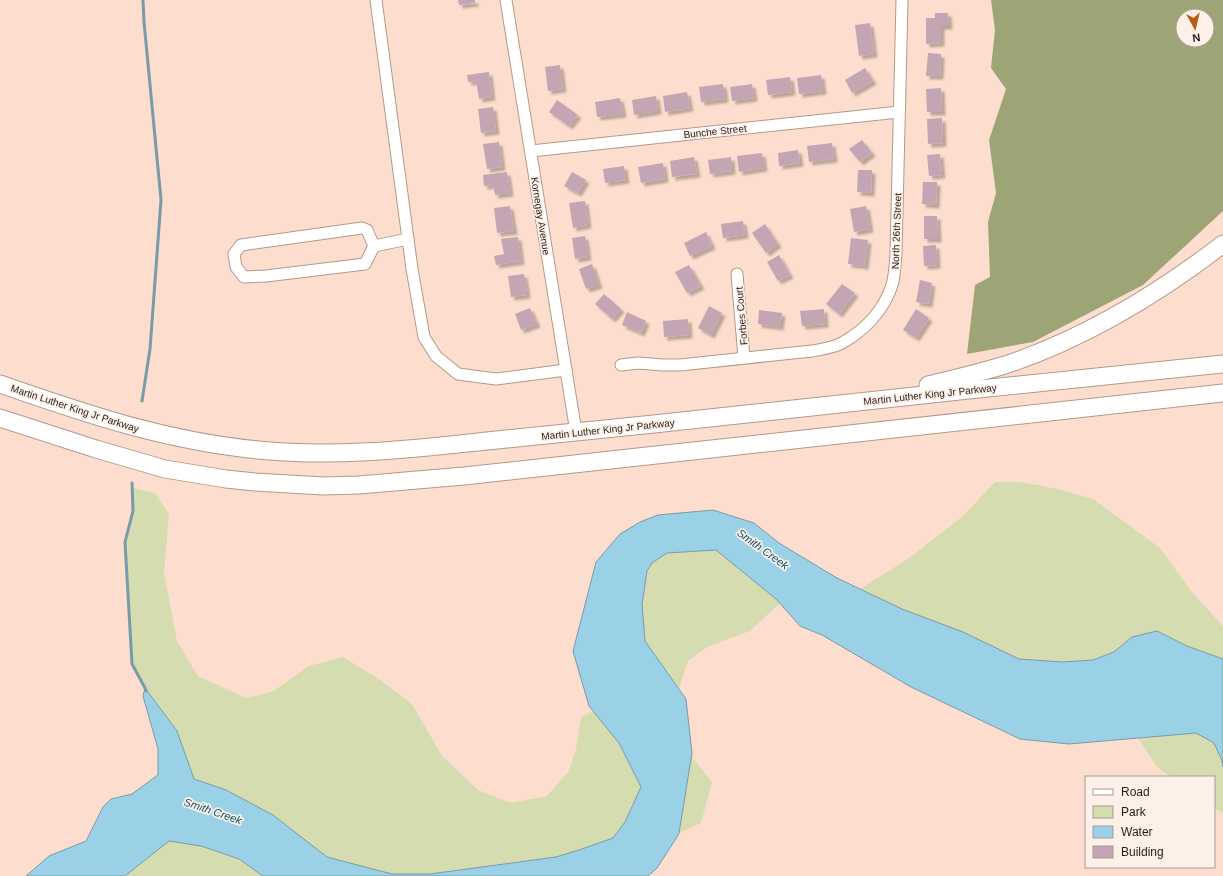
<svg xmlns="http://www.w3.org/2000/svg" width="1223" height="876" font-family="Arial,sans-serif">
<defs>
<filter id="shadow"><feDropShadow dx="3.5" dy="3.5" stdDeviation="1" flood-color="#0004"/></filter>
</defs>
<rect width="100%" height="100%" fill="#fddece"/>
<g fill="#d4dcb0">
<path d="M995 482H1020L1058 489 1093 499 1160 548 1191 591 1223 626V659L1187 646 1157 631 1132 637 1114 652 1093 660 1062 662 1019 659 963 632 902 609 860 589 912 556 963 516Z"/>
<path d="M133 488 155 493 169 514 164 573 177 641 198 676 246 698 272 692 309 666 343 657 379 679 412 704 442 756 478 790 511 803 547 796 569 771 576 749 581 717 594 711 619 743 641 787 625 822 613 838 579 850 556 857 430 874H392L327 857 273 815 226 790 194 779 177 731 145 688 132 664 125 542 133 511Z"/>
<path d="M716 549 780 603 750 631 707 647 688 661 679 688 645 641 642 604 647 571 652 563 667 553Z"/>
<path d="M1196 733 1214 743 1222 761 1223 767V813L1214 808V777H1171L1157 767 1138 738Z"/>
<path d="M691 756 712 782 701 823 679 833Z"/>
<path d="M169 841 201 846 239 859 263 876H125Z"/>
</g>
<path fill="#9da577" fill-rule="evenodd" d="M991 0H1223V211L1143 285 1033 342 967 354 975 285 990 277 988 222 996 193 989 140 1006 89 991 68 995 30ZM1183 16H1207V40H1183Z"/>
<path fill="#9ad1e6" stroke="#789ba8" d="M713 510 754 523 779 543 837 578 860 589 902 609 963 632 1019 659 1062 662 1093 660 1114 652 1132 637 1157 631 1187 646 1223 659V767L1222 761 1214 743 1196 733 1069 744 1020 739 911 687 822 635 800 626 776 599 716 550 667 553 652 563 647 571 642 604 645 641 686 699 692 753 679 833 677 837 657 868 648 876H263L239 859 201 846 169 841 125 876H26L49 856 86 841 103 807 111 799 132 794 158 775V749L143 696 145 688 177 731 194 779 226 790 273 815 327 857 392 874H430L556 857 579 850 613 838 625 822 641 787 619 743 589 706 573 651 596 562 620 534 640 522 658 515Z"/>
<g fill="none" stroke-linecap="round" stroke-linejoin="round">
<g stroke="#789ba8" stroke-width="3">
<path d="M142 401 150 349 161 200 144 22 143 0"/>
<path d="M132 483 133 511 125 542 132 664 145 688 146 691"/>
</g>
</g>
<g fill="#c3a5b4" filter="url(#shadow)">
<path d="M458 0H475V3L459 5Z"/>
<path d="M935 13H948L949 26H941V43L926 44V18H935Z"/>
<path d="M870 23 874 54 859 56 855 25Z"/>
<path d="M928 53 941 54 940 76H926Z"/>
<path d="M560 65 563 89 548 91 545 67Z"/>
<path d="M865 68 873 81 852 93 845 80Z"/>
<path d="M489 72 492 97 479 99 476 81 468 82 467 75Z"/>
<path d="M821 75 823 91 799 94 797 78Z"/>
<path d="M790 77 792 92 768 95 766 80Z"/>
<path d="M723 84 725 99 701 102 699 87Z"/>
<path d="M752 84 754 98 732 101 730 87Z"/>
<path d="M941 88 942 112H927L926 89Z"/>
<path d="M687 92 690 108 665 112 663 96Z"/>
<path d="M656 96 658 111 634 115 632 100Z"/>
<path d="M620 98 623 114 597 117 595 102Z"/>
<path d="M557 100 578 115 569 126 549 112Z"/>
<path d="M493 107 496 131 481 133 478 109Z"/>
<path d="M942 118 943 143 928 144 927 119Z"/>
<path d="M862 140 872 153 860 162 849 149Z"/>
<path d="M499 142 502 167 487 169 483 144Z"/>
<path d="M832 143 834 159 809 162 807 146Z"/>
<path d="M798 150 800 163 779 166 778 153Z"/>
<path d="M762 153 764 168 739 172 737 156Z"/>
<path d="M940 154 942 175 929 176 927 155Z"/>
<path d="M694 157 697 174 672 177 670 161Z"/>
<path d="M731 157 732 171 710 174 708 160Z"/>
<path d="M663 163 665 179 641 183 638 167Z"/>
<path d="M624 166 626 180 605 183 603 169Z"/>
<path d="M858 170H872L871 193 857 192Z"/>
<path d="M507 172 510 193 495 195 493 185 484 186 483 175Z"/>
<path d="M572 172 586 180 578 193 564 186Z"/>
<path d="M923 182H937L936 205 922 204Z"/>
<path d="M585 201 588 225 573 228 569 203Z"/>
<path d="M510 206 514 231 497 233 494 208Z"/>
<path d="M866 206 870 229 854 232 850 209Z"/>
<path d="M924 216H937L938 239H924Z"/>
<path d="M743 221 745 235 723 238 721 224Z"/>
<path d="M765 224 778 244 766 253 752 233Z"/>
<path d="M706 232 712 246 690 256 684 243Z"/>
<path d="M585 236 588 257 575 259 572 238Z"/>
<path d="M518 237 521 261 496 265 494 256 504 254 501 239Z"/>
<path d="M851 238 868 240 865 266 848 264Z"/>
<path d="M936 245 937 265 924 266 923 246Z"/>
<path d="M779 255 790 275 778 281 767 262Z"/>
<path d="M592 264 599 285 586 289 579 269Z"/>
<path d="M689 265 701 286 687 293 675 272Z"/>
<path d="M524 274 527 295 511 297 508 276Z"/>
<path d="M920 280 932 283 929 304 916 302Z"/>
<path d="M842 284 855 293 839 314 826 304Z"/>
<path d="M604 294 621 309 612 319 595 304Z"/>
<path d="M709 306 722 313 711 335 698 328Z"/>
<path d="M530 308 537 324 521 330 515 314Z"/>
<path d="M824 309 825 324 802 326 800 311Z"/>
<path d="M916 309 929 318 916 338 903 330Z"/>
<path d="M759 310 782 313 780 327 758 324Z"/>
<path d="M627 312 646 321 641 333 622 325Z"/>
<path d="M688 319 689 335 664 337 663 321Z"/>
</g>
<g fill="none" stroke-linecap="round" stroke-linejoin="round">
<g stroke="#b49889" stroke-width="13">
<g id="minor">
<path d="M376 0 412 269 424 337 436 356 458 374 496 379 566 370"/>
<path d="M506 0 576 432"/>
<path d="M531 151 899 112"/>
<path d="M374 246 367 230 362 228 241 245 234 254 236 267 244 277 266 276 365 264 374 246 408 239"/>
<path d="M737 274 744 358"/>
<path d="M621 365 638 363 663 365H680L812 351C822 349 833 348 842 343 865 330 884 310 892 285 895 275 895 264 896 254L902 0"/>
</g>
</g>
<g stroke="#b49889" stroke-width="19">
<g id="highway">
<path d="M0 384C86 414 166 441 258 450 335 458 411 449 487 441 543 435 599 430 654 424 844 403 1033 383 1223 364"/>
<path d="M928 385C956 378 984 372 1011 363 1089 336 1158 294 1223 244"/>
<path d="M0 418 96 449 165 469 226 479 255 482 323 486 359 485 464 476 638 457 1223 393"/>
</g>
</g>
<use href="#minor" stroke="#fff" stroke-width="11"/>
<use href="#highway" stroke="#fff" stroke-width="17"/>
</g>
<g text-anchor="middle" stroke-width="3.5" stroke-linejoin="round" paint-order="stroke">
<g font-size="10" fill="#271d17" stroke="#fcf0e9">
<text transform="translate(715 131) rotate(-6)" y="4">Bunche Street</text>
<text transform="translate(541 216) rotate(81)" y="4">Kornegay Avenue</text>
<text transform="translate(896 231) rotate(-88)" y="4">North 26th Street</text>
<text transform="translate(741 316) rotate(-95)" y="4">Forbes Court</text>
<text transform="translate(930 394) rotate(-6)" y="4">Martin Luther King Jr Parkway</text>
<text transform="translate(75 408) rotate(18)" y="4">Martin Luther King Jr Parkway</text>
<text transform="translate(608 429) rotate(-6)" y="4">Martin Luther King Jr Parkway</text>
</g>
<g font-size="11" font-style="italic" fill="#08556b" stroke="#fcf0e9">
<text transform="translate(763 549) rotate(36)" y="4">Smith Creek</text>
<text transform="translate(213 811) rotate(19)" y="4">Smith Creek</text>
</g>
</g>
<rect x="1085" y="776" width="130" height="92" fill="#fcf0e9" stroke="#a79c95"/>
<rect x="1093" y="789" width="20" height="6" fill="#ffffff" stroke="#a79c95"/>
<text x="1121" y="796" font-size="12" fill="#271d17">Road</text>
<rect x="1093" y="806" width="20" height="12" fill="#d4dcb0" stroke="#a79c95"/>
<text x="1121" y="816" font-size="12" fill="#271d17">Park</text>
<rect x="1093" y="826" width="20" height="12" fill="#9ad1e6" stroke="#a79c95"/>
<text x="1121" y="836" font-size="12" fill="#271d17">Water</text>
<rect x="1093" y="846" width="20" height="12" fill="#c3a5b4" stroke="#a79c95"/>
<text x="1121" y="856" font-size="12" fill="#271d17">Building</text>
<g transform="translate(1195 28) rotate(172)"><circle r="19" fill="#fcf0e9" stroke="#a79c95"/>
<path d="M0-3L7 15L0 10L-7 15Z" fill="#bb5d12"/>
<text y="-6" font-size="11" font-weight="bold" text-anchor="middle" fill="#271d17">N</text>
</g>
</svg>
